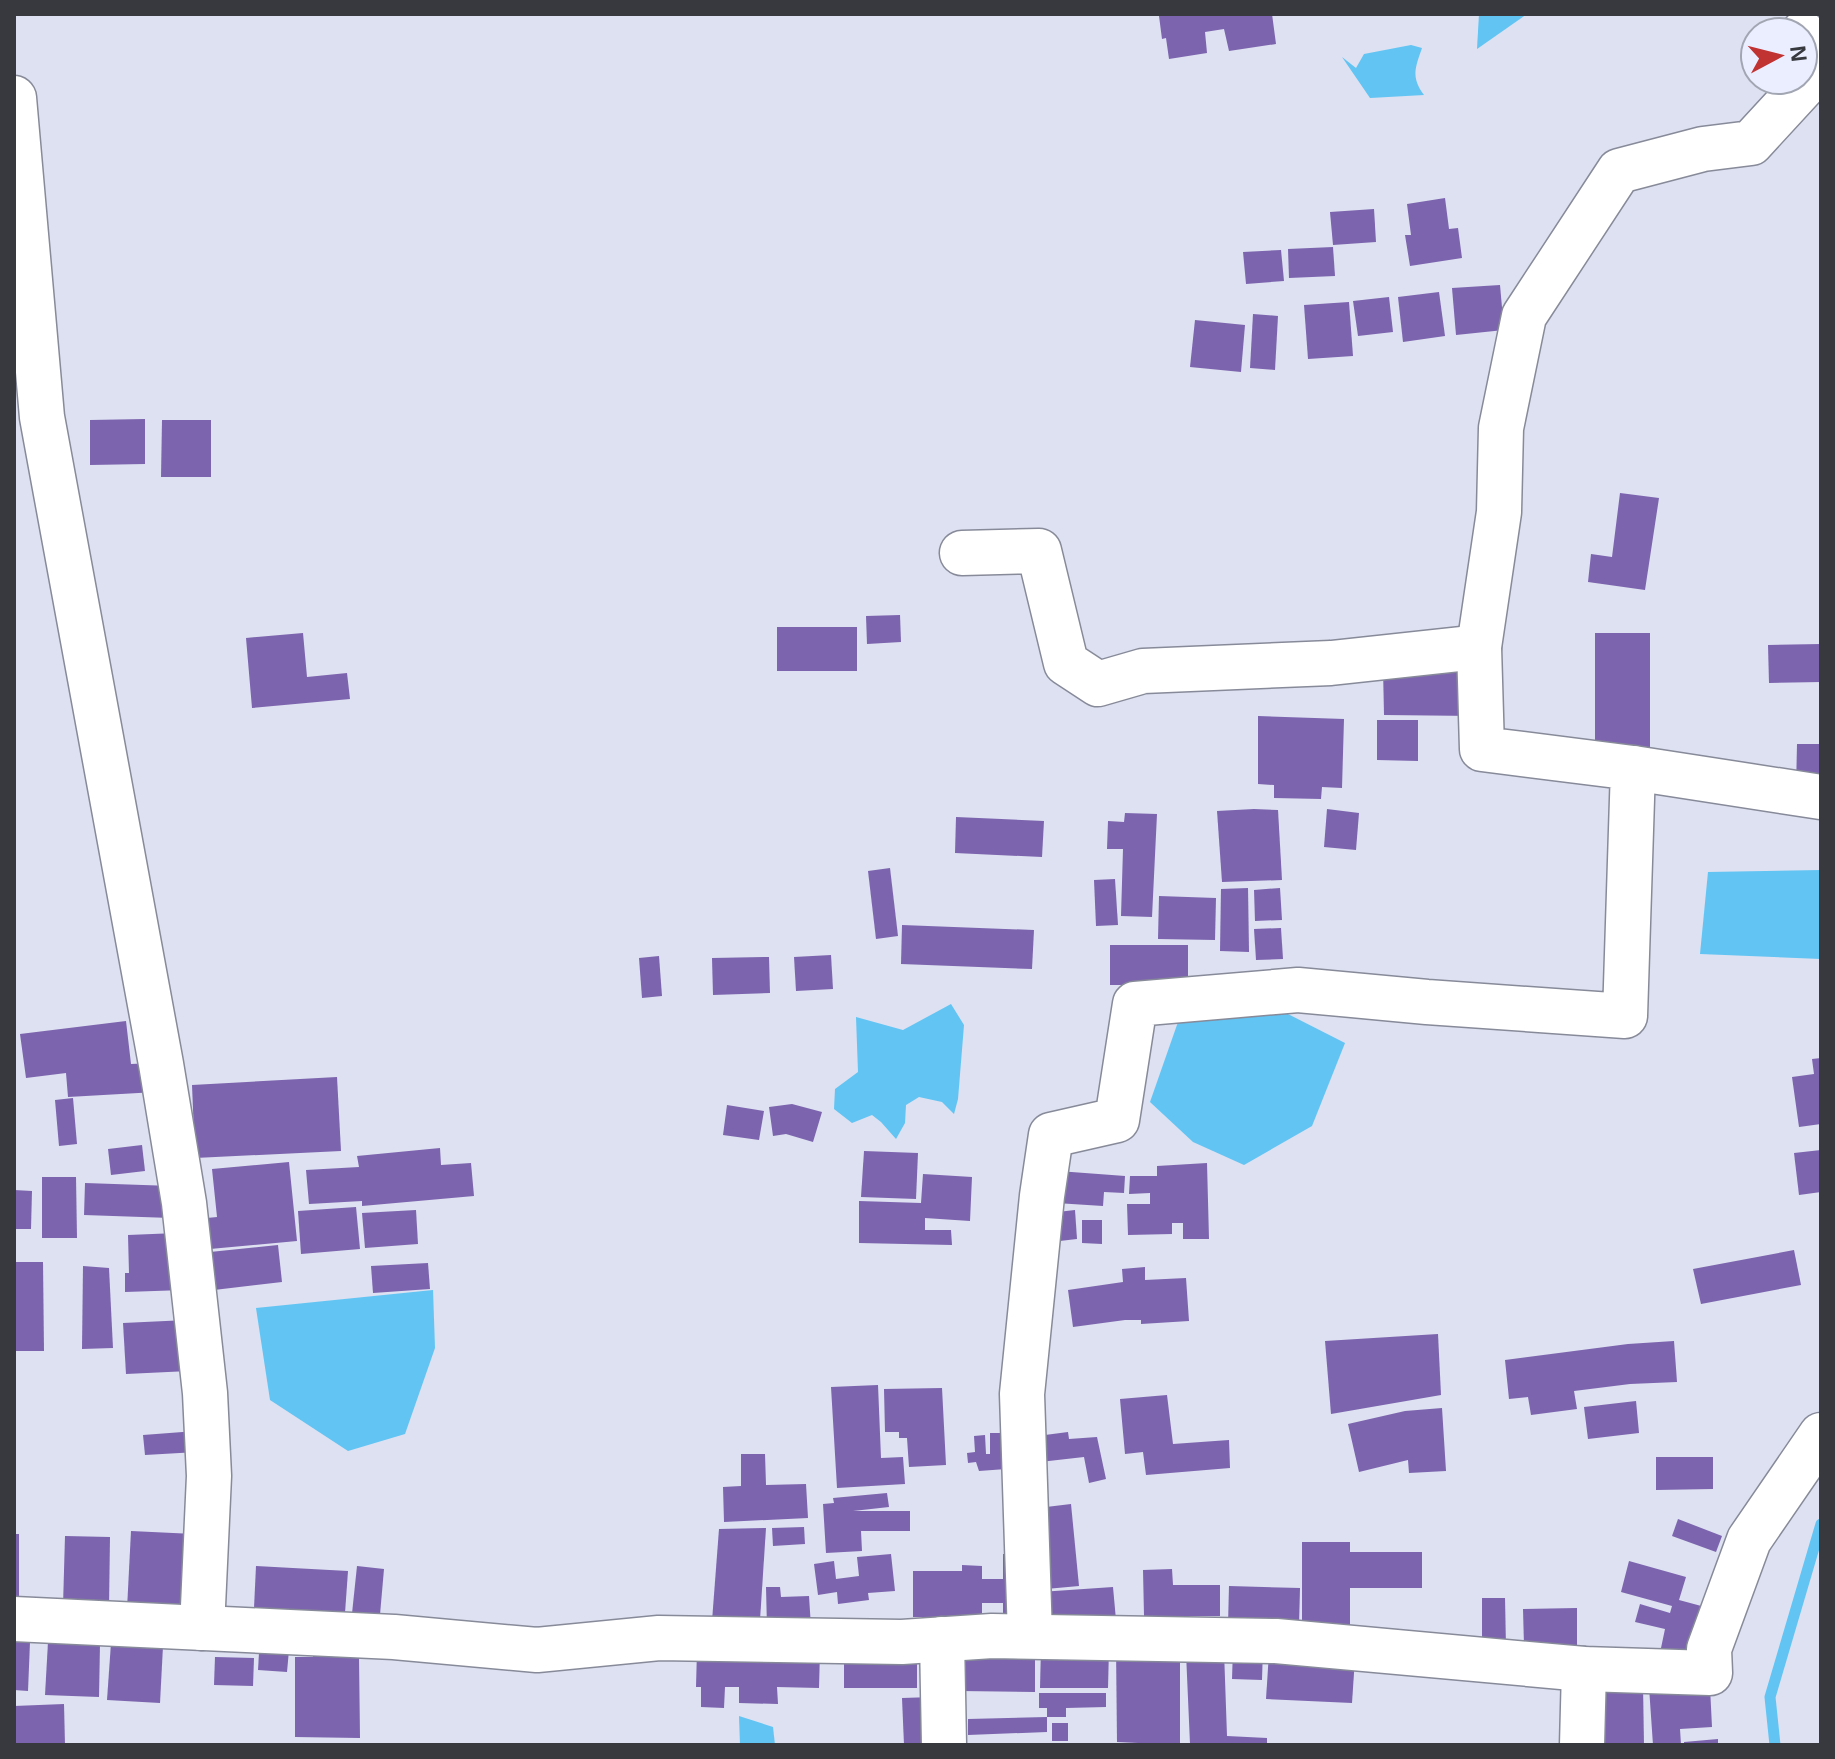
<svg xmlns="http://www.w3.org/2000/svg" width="1835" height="1759" font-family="Arial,sans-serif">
<rect width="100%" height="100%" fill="#dde1f1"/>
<g fill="#61c4f3">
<path d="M1479 14H1527L1477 49Z"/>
<path d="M1411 45 1422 48C1415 68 1411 77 1424 95L1370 98 1342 57 1356 68 1364 54Z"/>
<path d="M1821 870V959L1700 954 1708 872Z"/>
<path d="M951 1004 964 1025 958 1099 954 1114 942 1102 919 1097 906 1105 905 1123 896 1139 881 1122 872 1115 852 1123 834 1109 835 1089 858 1072 856 1017 903 1030Z"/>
<path d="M1282 1011 1345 1043 1312 1126 1244 1165 1193 1142 1150 1102 1178 1022Z"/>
<path d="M433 1290 435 1348 405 1434 348 1451 270 1400 256 1308Z"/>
<path d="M739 1716 773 1727 775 1745H740Z"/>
</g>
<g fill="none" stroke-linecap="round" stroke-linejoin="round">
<path stroke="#61c4f3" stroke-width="11" d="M1775 1745 1770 1697 1821 1524"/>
</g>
<g fill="#7c64ae">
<path d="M1172 14H1272L1276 44 1229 51 1224 29 1205 32 1207 53 1169 59 1166 38 1162 39 1159 16Z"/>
<path d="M1445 198 1449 229 1458 228 1462 258 1410 266 1405 235H1411L1407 204Z"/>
<path d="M1374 209 1376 242 1333 245 1330 212Z"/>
<path d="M1333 247 1335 276 1289 278 1288 249Z"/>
<path d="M1281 250 1284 281 1246 284 1243 252Z"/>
<path d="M1500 285 1504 330 1456 335 1452 288Z"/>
<path d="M1439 292 1445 336 1403 342 1398 297Z"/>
<path d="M1389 297 1393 332 1358 336 1353 301Z"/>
<path d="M1349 302 1353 356 1308 359 1304 305Z"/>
<path d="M1253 314 1278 316 1275 370 1250 368Z"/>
<path d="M1195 320 1245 325 1241 372 1190 367Z"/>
<path d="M145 419V464L90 465V420Z"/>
<path d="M162 420H211V477H161Z"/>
<path d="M1620 493 1659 498 1645 590 1588 582 1591 554 1612 557Z"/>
<path d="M900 615 901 642 867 644 866 616Z"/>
<rect x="777" y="627" width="80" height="44"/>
<path d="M303 633 307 677 347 673 350 699 252 708 246 638Z"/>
<rect x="1595" y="633" width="55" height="119"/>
<path d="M1821 644V682L1769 683 1768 645Z"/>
<path d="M1471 658 1475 716 1384 715 1383 668Z"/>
<path d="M1258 716 1344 719 1342 788 1322 787 1321 799 1274 798V785L1258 784Z"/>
<path d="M1377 720H1418V761L1377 760Z"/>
<path d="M1797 744H1821V792L1796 791Z"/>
<path d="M1254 809 1278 810 1282 880 1222 882 1217 811Z"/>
<path d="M1327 809 1359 813 1356 850 1324 847Z"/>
<path d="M1125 813 1157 814 1152 917 1121 916 1123 849H1107L1108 821 1124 822Z"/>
<path d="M956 817 1044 821 1042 857 955 853Z"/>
<path d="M890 868 898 936 876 939 868 871Z"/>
<path d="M1115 879 1118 925 1096 926 1094 880Z"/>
<path d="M1248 888 1249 952 1220 951 1221 889Z"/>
<path d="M1280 888 1282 920 1255 921 1254 890Z"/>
<path d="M1159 896 1216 898 1215 940 1158 939Z"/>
<path d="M902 925 1034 930 1032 969 901 964Z"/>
<path d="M1281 928 1283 959 1256 960 1254 929Z"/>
<rect x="1110" y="945" width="78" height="40"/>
<path d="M831 955 833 989 796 991 794 957Z"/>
<path d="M659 956 662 996 642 998 639 958Z"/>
<path d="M769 957 770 993 713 995 712 958Z"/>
<path d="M126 1021 131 1064 154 1063 156 1092 68 1097 66 1073 26 1078 20 1034Z"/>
<path d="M1821 1058V1124L1799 1127 1792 1077 1814 1074 1812 1059Z"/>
<path d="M337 1077 341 1151 195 1158 192 1085Z"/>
<path d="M73 1098 77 1144 59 1146 55 1100Z"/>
<path d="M792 1104 822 1112 813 1142 786 1134 773 1136 769 1107Z"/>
<path d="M727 1105 764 1111 759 1140 723 1135Z"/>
<path d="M142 1145 145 1171 111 1175 108 1149Z"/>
<path d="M440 1148 441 1165 471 1163 474 1196 362 1206V1201L309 1204 306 1170 359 1167 357 1156Z"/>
<path d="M1821 1150V1192L1799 1195 1794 1153Z"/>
<path d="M864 1151 918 1153 916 1199 861 1197Z"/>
<path d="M289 1162 297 1241 210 1249 207 1218 217 1217 212 1169Z"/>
<path d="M1207 1163 1209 1239H1183V1223H1172V1234L1128 1235 1127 1204H1150V1193L1129 1194 1130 1176H1157V1166Z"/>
<path d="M1058 1171 1125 1176 1124 1193 1104 1192 1103 1206 1056 1203Z"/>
<path d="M923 1174 972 1177 970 1221 925 1218V1230H951L952 1245 859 1243V1201L921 1203Z"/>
<path d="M42 1177H76L77 1238H42Z"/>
<path d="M85 1183 172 1186 171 1218 84 1215Z"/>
<path d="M14 1190 32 1191 31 1229H14Z"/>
<path d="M356 1207 360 1249 301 1254 298 1211Z"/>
<path d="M416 1210 418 1244 365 1248 362 1213Z"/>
<path d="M1075 1210 1077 1239 1051 1242 1049 1213Z"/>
<path d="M1082 1220H1102V1244L1082 1243Z"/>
<path d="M177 1233 184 1290 125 1292V1273H129L128 1235Z"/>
<path d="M278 1245 282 1282 214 1290 210 1252Z"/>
<path d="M1794 1250 1801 1285 1701 1304 1693 1269Z"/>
<path d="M14 1262H43L44 1351H14Z"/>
<path d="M428 1263 430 1289 373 1293 371 1266Z"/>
<path d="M83 1266 109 1268 113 1348 82 1349Z"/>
<path d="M1145 1267V1280L1186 1278 1189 1321 1141 1324V1320H1125L1073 1327 1068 1290 1123 1282 1122 1269Z"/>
<path d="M187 1320 189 1371 126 1374 123 1323Z"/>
<path d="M1438 1334 1441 1395 1331 1414 1325 1341Z"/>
<path d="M1674 1341 1677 1382 1630 1384 1574 1391 1577 1409 1531 1415 1528 1397 1509 1399 1505 1360 1628 1344Z"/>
<path d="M878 1385 881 1458 903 1457 905 1484 837 1488 831 1387Z"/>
<path d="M942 1388 946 1465 909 1467 907 1438H899V1432H885L884 1389Z"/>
<path d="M1167 1395 1173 1444 1229 1440 1230 1468 1146 1475 1143 1452 1125 1454 1120 1399Z"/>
<path d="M1636 1401 1639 1433 1588 1439 1584 1407Z"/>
<path d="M1442 1408 1446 1471 1409 1473 1408 1460 1359 1472 1348 1424 1405 1411Z"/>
<path d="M196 1431 197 1452 145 1455 143 1435Z"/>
<path d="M1068 1432 1069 1439 1097 1437 1106 1479 1089 1483 1084 1457 1031 1463 1045 1435Z"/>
<path d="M990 1433H1001L1006 1469 979 1471 976 1462 968 1463 967 1453 975 1452 974 1436 985 1435 986 1454H990Z"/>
<path d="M741 1454H765L766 1485 806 1484 808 1518 724 1522 723 1487 741 1486Z"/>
<path d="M1656 1457H1713V1489L1656 1490Z"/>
<path d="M887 1493 889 1507 853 1511H910V1531H861L862 1551 826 1553 823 1504 834 1503 833 1498Z"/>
<path d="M1071 1504 1079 1586 1046 1589 1038 1508Z"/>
<path d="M1678 1519 1722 1536 1716 1552 1672 1536Z"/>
<path d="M804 1527 805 1544 773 1546 772 1528Z"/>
<path d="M766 1528 760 1620 712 1621 719 1529Z"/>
<path d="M131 1531 194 1534 189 1612 127 1609Z"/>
<rect x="14" y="1534" width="5" height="69"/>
<path d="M65 1536 110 1537 109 1607 63 1606Z"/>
<path d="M1302 1542H1350V1552H1422V1588H1350V1625L1302 1626Z"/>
<path d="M891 1554 895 1591 868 1593 869 1600 838 1604 837 1592 818 1595 814 1564 834 1561 836 1579 859 1576 857 1557Z"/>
<path d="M1003 1554H1023V1618L1003 1617V1603H982V1624L962 1617H913V1571H962V1565L982 1566V1579H1003Z"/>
<path d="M1629 1561 1686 1577 1679 1600 1705 1607 1693 1656 1661 1648 1665 1629 1635 1622 1640 1604 1670 1613 1672 1606 1621 1592Z"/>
<path d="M256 1566 348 1571 345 1613 254 1608Z"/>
<path d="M357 1566 384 1569 379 1626 351 1623Z"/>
<path d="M1172 1569 1173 1585H1220V1616H1144L1143 1570Z"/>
<path d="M1229 1586 1300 1588 1299 1625H1228Z"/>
<path d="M766 1587H780L781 1597 809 1596 811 1627 767 1628Z"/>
<path d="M1113 1587 1116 1620 1042 1625 1040 1592Z"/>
<path d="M1482 1598H1505L1506 1647H1482Z"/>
<path d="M1577 1608V1645L1524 1646 1523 1609Z"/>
<path d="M260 1636 290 1639 287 1672 258 1670Z"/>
<path d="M14 1641 30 1642 28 1691 14 1690Z"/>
<path d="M48 1642 100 1644 99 1697 45 1695Z"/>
<path d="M111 1643 163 1646 160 1703 107 1700Z"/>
<path d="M961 1646 1035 1647V1692L960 1691Z"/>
<path d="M1116 1646H1180V1745L1117 1742Z"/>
<path d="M1041 1647 1109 1648 1108 1688H1040Z"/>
<path d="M1233 1647H1263L1262 1680 1232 1679Z"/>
<path d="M313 1648 336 1650 335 1656 359 1657 360 1738 295 1737V1657H313Z"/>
<path d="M697 1650 820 1651 819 1688 777 1687 778 1704 739 1703V1687H725L724 1708 701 1707V1687H696Z"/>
<path d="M1224 1651 1227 1736 1267 1738V1745L1190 1744 1186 1653Z"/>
<path d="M1269 1653 1355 1658 1352 1703 1266 1699Z"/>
<path d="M215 1657 254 1658 253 1686 214 1685Z"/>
<path d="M917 1660V1688H844V1661Z"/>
<path d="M1643 1685 1644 1745H1603L1602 1686Z"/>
<path d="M1649 1687H1710L1712 1727 1680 1729 1681 1745H1653Z"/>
<path d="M1039 1693H1106V1707L1066 1708V1717H1047V1708H1039Z"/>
<path d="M933 1697 935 1745H904L902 1698Z"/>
<path d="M64 1704 65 1745H14V1706Z"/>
<path d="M1047 1717V1732L968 1735V1719Z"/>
<rect x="1052" y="1723" width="16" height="18"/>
<path d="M1718 1739V1745H1684V1742Z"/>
</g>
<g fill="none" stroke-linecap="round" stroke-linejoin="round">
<g stroke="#878a99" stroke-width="47">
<g id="minor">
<path d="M1803 33 1821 67"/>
<path d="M14 98 42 417 161 1064 184 1203 205 1393 209 1476 202 1628"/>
<path d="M962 553 1039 551 1066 663 1098 684 1143 671 1331 663 1479 647"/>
<path d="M1633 768 1821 797"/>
<path d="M14 1619 394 1637 537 1650 659 1638 902 1642 992 1636 1276 1641 1584 1669 1710 1673 1709 1649 1749 1540 1821 1435"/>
<path d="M1030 1636 1022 1394 1042 1196 1051 1135 1117 1120 1135 1004 1298 990 1427 1002 1625 1016 1633 768 1482 749 1479 647 1499 512 1501 428 1524 316 1619 171 1703 149 1751 143 1821 67"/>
<path d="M942 1639 944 1745"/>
<path d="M1582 1745 1584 1669"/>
</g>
</g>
<use href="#minor" stroke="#fff" stroke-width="44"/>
</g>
<rect width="1835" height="1759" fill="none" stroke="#37393f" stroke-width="32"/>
<g transform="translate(1779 56) rotate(83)"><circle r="38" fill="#eaeeff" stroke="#a2a6b2" stroke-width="2"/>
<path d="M0-6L14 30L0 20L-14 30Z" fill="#c13232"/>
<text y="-12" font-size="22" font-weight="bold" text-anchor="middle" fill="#37393f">N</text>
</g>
</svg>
